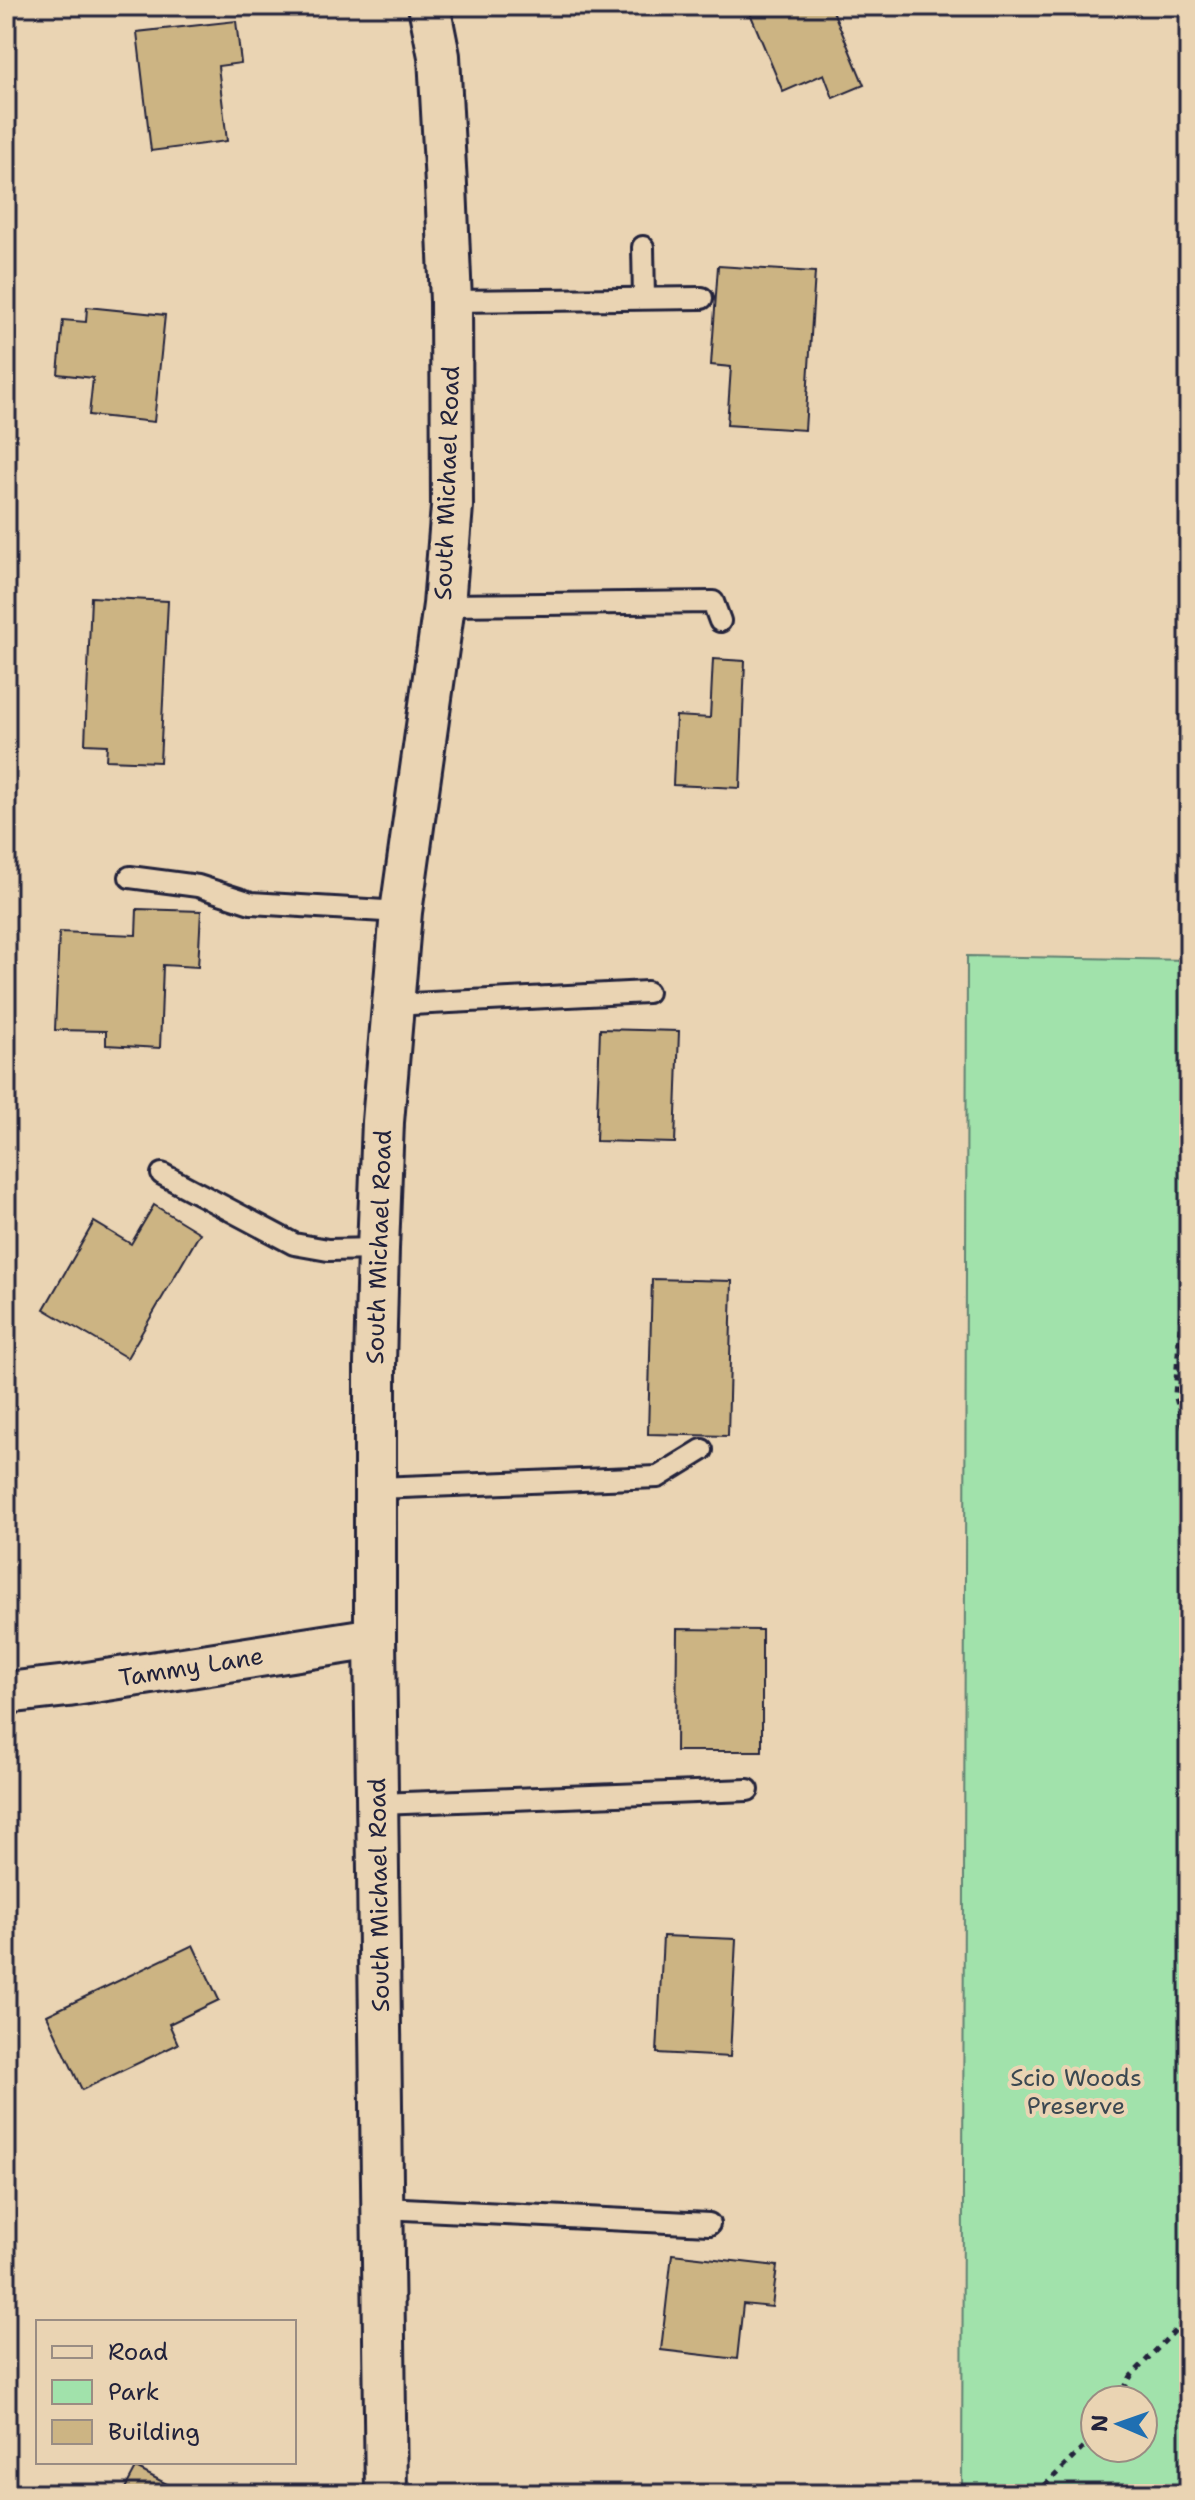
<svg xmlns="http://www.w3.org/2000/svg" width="1195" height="2500" font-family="'Shantell Sans',sans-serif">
<rect width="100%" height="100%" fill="#ead4b3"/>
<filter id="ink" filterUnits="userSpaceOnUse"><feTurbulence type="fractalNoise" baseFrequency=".0125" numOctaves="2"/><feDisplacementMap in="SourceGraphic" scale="16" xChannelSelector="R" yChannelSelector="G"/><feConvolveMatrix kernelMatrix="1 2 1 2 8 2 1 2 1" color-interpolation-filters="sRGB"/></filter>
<g filter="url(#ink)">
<path fill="#a1e2ab" stroke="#628273" stroke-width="2" fill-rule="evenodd" d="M967 956 1189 960V2494H962ZM1095 2400H1143V2448H1095Z"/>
<g fill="#ccb483" stroke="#22223b" stroke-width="2">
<path d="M747 6H831L864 85 833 98 824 74 783 92Z"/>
<path d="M236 21 241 63 218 66 227 141 151 151 137 32Z"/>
<path d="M718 266 815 272 805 430 727 425 731 367 711 365Z"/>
<path d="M87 307 165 315 154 422 89 415 93 378 58 374 63 320 86 322Z"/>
<path d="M91 597 168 601 160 762 106 760 107 745 85 744Z"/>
<path d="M713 659 745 661 740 788 673 785 676 716 710 718Z"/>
<path d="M137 909 201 911 198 967 163 965 160 1048 106 1045V1031L55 1030 59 932 136 935Z"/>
<path d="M600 1029 679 1031 675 1143 596 1141Z"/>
<path d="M154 1205 200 1233 127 1358 44 1309 94 1222 131 1244Z"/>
<path d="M652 1279 732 1281 728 1436 648 1434Z"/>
<path d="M677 1629 762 1630V1751H676Z"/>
<path d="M663 1936 736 1939 730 2057 657 2053Z"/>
<path d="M193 1945 219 2000 169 2024 178 2044 82 2090 47 2015Z"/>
<path d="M672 2254 777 2266 772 2307 743 2304 737 2359 661 2350Z"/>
<path d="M136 2468 186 2494H122Z"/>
</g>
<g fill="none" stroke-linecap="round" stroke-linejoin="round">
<g stroke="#22223b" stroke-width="26">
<g id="lane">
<path d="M643 247 644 298"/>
<path d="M451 301 702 298"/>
<path d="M444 605 713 602 720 621"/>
<path d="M130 877 198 886 251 903 401 912"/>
<path d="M392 1005 647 992"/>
<path d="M162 1174 294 1244 328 1250 378 1249"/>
<path d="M377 1488 658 1477 702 1450"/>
<path d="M378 1804 748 1790"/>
<path d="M384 2208 709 2224"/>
</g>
</g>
<g stroke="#22223b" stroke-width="46">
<g id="street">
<path d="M6 1693 68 1686 375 1638"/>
<path d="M386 2494 375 1638V1364L378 1249 383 1122 401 912 444 605 452 506 451 301 446 185 439 56 429 6"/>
</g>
</g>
<g stroke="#22223b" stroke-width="5" stroke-dasharray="6 6" stroke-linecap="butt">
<path d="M1189 1280 1182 1299 1175 1394 1189 1448"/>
<path d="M1118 2400 1131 2376 1189 2316"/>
<path d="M1036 2494 1095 2436"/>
</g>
<use href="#lane" stroke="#ead4b3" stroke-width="20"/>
<use href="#street" stroke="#ead4b3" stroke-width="40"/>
</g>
</g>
<g text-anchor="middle" stroke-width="8" stroke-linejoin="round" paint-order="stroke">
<g font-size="24" fill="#22223b" stroke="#ead4b3">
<text transform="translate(447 483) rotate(-88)" y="8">South Michael Road</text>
<text transform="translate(379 1247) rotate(-88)" y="8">South Michael Road</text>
<text transform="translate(191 1667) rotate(-9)" y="8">Tammy Lane</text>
<text transform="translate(379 1895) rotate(-91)" y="8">South Michael Road</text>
</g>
<g font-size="24" fill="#3b4851" stroke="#ead4b3">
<text x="1076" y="2086">Scio Woods<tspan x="1076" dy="28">Preserve</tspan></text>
</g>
</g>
<rect width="1195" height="2500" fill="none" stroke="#ead4b3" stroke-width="32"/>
<rect x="16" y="16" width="1163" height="2468" fill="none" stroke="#22223b" stroke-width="3" filter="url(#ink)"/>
<rect x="36" y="2320" width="260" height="144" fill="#ead4b3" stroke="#9a8d83" stroke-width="2"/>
<rect x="52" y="2346" width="40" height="12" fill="#ead4b3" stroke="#9a8d83" stroke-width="2"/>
<text x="108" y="2360" font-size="24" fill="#22223b">Road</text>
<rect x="52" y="2380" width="40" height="24" fill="#a1e2ab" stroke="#9a8d83" stroke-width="2"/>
<text x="108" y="2400" font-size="24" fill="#22223b">Park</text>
<rect x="52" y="2420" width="40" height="24" fill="#ccb483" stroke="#9a8d83" stroke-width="2"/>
<text x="108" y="2440" font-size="24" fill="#22223b">Building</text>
<g transform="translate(1119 2424) rotate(272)"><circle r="38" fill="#ead4b3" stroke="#9a8d83" stroke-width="2"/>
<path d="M0-6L14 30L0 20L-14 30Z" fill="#1f6fb2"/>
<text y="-12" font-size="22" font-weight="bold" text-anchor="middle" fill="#22223b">N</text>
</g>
</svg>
